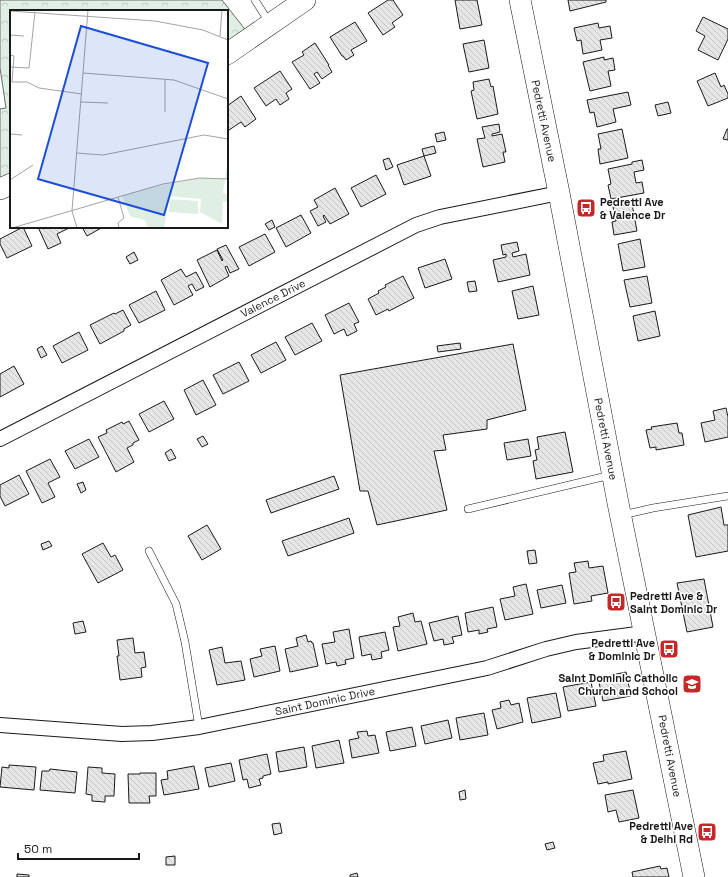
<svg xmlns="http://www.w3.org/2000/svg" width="728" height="877" font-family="'Space Grotesk',sans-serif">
<defs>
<pattern id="forest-crowns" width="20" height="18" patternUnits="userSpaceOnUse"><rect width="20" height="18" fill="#e0efe3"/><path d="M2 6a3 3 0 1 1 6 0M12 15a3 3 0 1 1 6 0" fill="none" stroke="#c0ccc2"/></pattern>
<pattern id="building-back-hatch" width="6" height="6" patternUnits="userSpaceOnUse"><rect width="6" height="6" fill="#e6e6e6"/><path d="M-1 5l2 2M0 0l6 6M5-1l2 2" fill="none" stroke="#c5c5c5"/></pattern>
</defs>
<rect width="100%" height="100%" fill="#fff"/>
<path fill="url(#forest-crowns)" stroke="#6a6a6a" d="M0 0H222L251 37 227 54V11H11V184L0 189V109L6 108 0 68Z"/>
<g fill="url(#building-back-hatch)" stroke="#1a1a1a">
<path d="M388 0H393L403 15 392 23 395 27 383 35 368 13Z"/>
<path d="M455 0H477L482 25 460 29Z"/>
<path d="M568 0H606V2L570 11Z"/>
<path d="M703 17 728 29V39L718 60 698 50 705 36 696 31Z"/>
<path d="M355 22 367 41 351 50 354 55 346 60 343 56H342L330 37Z"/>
<path d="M598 23 599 28 610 26 612 38 600 40 602 50 583 54 581 40 577 41 574 28Z"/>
<path d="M484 40 489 68 469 72 463 44Z"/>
<path d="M315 43 329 65H328L332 72 322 79 317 72 314 74 320 83 310 89 292 62 304 55 302 52Z"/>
<path d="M604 57V60L613 58 615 70 608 71 611 86 590 91 583 62Z"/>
<path d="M280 71 292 89 286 93 289 99 280 105 276 99 266 106 254 88Z"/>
<path d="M715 73 721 87 724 85 728 94V98L708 106 697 81Z"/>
<path d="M489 79 491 87 493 86 498 114 477 119 471 91 474 90 473 82Z"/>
<path d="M628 92 631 105 613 109 616 122 597 127 594 112 590 113 587 100Z"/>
<path d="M241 96 256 119 245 127 241 122 229 130 227 126V106Z"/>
<path d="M668 102 671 113 658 116 655 105Z"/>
<path d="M499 124 500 132 492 134V136L502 134 506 152H503L505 162 483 167 477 139 485 138 482 127Z"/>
<path d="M622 129 628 158 600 164 598 149H601L598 134Z"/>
<path d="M727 129H728V140L723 139Z"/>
<path d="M444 132 446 140 437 142 435 134Z"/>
<path d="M434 146 436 153 424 156 422 149Z"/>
<path d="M424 156 431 176 404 185 397 165Z"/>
<path d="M389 158 393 167 386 170 383 160Z"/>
<path d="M642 160 644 170 634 172 636 183 642 182 644 193 611 199 608 185 611 184 608 169 632 164V162Z"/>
<path d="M376 175 386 194 361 207 351 188Z"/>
<path d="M335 188 349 214 330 224 324 215 323 216 326 222 318 226 310 211 318 207 314 200Z"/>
<path d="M632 204 637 231 614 235 612 222 616 221 613 207Z"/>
<path d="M301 215 311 233 286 247 276 228Z"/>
<path d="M272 220 275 227 269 230 265 224Z"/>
<path d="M23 227 32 246 7 258 0 244V239Z"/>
<path d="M38 227H69V228L57 234 61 243 48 249Z"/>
<path d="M82 227H103L87 236Z"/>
<path d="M265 234 275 252 249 266 239 247Z"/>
<path d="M640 239 645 267 623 271 618 244Z"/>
<path d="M517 242 519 251 512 253 513 257 526 254 530 275 498 282 493 260 506 257V254L503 255 501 245Z"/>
<path d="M226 245 239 269 230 273 227 266 225 267 229 276 210 287 197 260 217 250 222 261 223 260 217 249Z"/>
<path d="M134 252 138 260 130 264 126 257Z"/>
<path d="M445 259 452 279 425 288 418 268Z"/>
<path d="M181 269 186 277 196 272 204 287 196 291 192 284 188 286 193 295 174 305 161 280Z"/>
<path d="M403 276 414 298 389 311 388 309 376 315 368 299 379 293 378 291 386 287 385 285Z"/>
<path d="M647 276 652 303 630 307 624 280Z"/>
<path d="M475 281 477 291 469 292 467 282Z"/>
<path d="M533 286 539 315 518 319 512 291Z"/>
<path d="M156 291 165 310 139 323 129 305Z"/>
<path d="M349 303 359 322 354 324 357 331 347 336 344 329 334 334 325 315Z"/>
<path d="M123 310 131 325 124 329V331L100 344 90 325 114 313 115 314Z"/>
<path d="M655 311 660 336 638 341 633 316Z"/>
<path d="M312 323 322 341 295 355 285 337Z"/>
<path d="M79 332 88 350 62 363 53 346Z"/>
<path d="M276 342 286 360 261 373 251 355Z"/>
<path d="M460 343 461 349 438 352 437 346Z"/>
<path d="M513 344 526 410 487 420V429L443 435 446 450 434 451 447 510 377 525 368 491H360L340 375Z"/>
<path d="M42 346 47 355 41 358 37 349Z"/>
<path d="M239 362 249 381 223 394 213 375Z"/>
<path d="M14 366 24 384 0 397V374Z"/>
<path d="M203 380 216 405 196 415 184 390Z"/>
<path d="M164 401 174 419 149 432 139 414Z"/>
<path d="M726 408 728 417V437L705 442 701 423 715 420 713 411Z"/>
<path d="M129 421 139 440 133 443V445L127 448 134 462 116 472 98 437 107 433 106 430 122 422 123 424Z"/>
<path d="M677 423 679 433H682L684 445 656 450V447L650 448 646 430 652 429 651 427Z"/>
<path d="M565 432 573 472 536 479 533 461 537 460 535 450 539 449 537 437Z"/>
<path d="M203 436 208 444 202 447 197 439Z"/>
<path d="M89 439 99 457 75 469 65 451Z"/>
<path d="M528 439 531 456 507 460 504 443Z"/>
<path d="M171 449 176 458 169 461 165 453Z"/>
<path d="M50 459 60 477 48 483 55 497 42 503 26 471Z"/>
<path d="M19 475 29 494 5 506 0 496V485Z"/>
<path d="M334 476 339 489 271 513 266 500Z"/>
<path d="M83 482 86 490 81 493 77 484Z"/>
<path d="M721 507 724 525H728V551L696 557 688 515Z"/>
<path d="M349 518 354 533 288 556 282 541Z"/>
<path d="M207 525 221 549 202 560 188 536Z"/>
<path d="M49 541 52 546 43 550 41 544Z"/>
<path d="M103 543 111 557 115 555 123 570 98 583 82 554Z"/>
<path d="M535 550 537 563 529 564 527 551Z"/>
<path d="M588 561 589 568 603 566 608 593 591 596 592 601 574 604 569 573 576 572 574 563Z"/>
<path d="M704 579 713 627 687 632 677 583Z"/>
<path d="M526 584 533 614 505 620 500 599 515 596 513 587Z"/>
<path d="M562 585 566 603 541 608 537 590Z"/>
<path d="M493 607 497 627 487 629 488 632 479 634V630L468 632 465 613Z"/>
<path d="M413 613 415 622 421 621 427 644 398 651 393 627 400 626 398 617Z"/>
<path d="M458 616 462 635 452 637 454 643 444 645 443 639 434 641 429 623Z"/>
<path d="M83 621 86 632 75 634 73 623Z"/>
<path d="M349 629 354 658 345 660 346 664 337 666 336 662 326 664 322 644 335 642 333 632Z"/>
<path d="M385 632 389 650 381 652 382 658 372 660 371 654 362 656 359 637Z"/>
<path d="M306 635 308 642 311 641 312 643H313L318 666 290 672 285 649 298 646 296 638Z"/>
<path d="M133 638 135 653 144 652 146 667 141 668 142 677 120 680 117 656H119L117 640Z"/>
<path d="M275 646 280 671 254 677 250 659 262 656 260 649Z"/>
<path d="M222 647 225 663 241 661 245 680 217 685 209 650Z"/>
<path d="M626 672 631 696 603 701 598 678Z"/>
<path d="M591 682 596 706 568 711 563 687Z"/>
<path d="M556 693 561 717 532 723 527 698Z"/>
<path d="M509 700 511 705 519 703 523 722 497 729 492 710 501 708 500 702Z"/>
<path d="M484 713 488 735 460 740 456 718Z"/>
<path d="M448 720 452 738 425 744 421 726Z"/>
<path d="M412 727 416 746 390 751 386 732Z"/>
<path d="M367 731 368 736 375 735 379 753 352 758 349 740 359 738 357 732Z"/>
<path d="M339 740 344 763 316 768 312 746Z"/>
<path d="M304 747 307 767 279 772 276 752Z"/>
<path d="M626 751 632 779 608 784V782L598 784 593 763 604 761 603 755Z"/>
<path d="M267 754 271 774 263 776V778L259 779 261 785 249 788 247 779 243 780 239 760Z"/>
<path d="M231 763 235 781 209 787 205 768Z"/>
<path d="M9 765 36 767 34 790 0 787 2 767 9 768Z"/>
<path d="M194 766 199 789 164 795 161 780 168 779 167 771Z"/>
<path d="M88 767 102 768V773L115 774 114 796H105V802L92 801V795L86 794Z"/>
<path d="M50 769 77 772 75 793 40 790 42 771H49Z"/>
<path d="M140 773H156V796H149L150 803H129L128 774H140Z"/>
<path d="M465 790 466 799 460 800 459 792Z"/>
<path d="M633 790 639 818 619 822 616 810 608 812 605 795Z"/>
<path d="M280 823 282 833 274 835 272 824Z"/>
<path d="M553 842 555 848 547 850 545 844Z"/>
<path d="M175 856V865H166V857Z"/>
<path d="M660 866 661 869 667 868 669 877H633L632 872Z"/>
<path d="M357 873 358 877H350V875Z"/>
<path d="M17 874 29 875V877H17Z"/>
</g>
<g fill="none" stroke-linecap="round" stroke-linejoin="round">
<g stroke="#1a1a1a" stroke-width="8">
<g id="lane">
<path d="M255 0 269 22"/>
<path d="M468 509 611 475"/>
<path d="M622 515 653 508 728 496"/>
<path d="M149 551 176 604 185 642 199 727"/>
</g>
</g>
<g stroke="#1a1a1a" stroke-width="16">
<g id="street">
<path d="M0 439 416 225 440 217 559 193"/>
<path d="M0 725 122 734 152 733 199 727 487 668 546 649 576 642 645 633"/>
</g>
</g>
<g stroke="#1a1a1a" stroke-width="22">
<g id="secondary">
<path d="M520 0 559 193 618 503 694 877"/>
<path d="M227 54 305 0"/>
<path d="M0 189 11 184"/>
</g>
</g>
<use href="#lane" stroke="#fff" stroke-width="7"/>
<use href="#street" stroke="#fff" stroke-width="14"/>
<use href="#secondary" stroke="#fff" stroke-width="21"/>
</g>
<defs>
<g id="bus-square" transform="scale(1)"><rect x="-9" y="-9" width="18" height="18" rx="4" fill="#c62828" stroke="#fff"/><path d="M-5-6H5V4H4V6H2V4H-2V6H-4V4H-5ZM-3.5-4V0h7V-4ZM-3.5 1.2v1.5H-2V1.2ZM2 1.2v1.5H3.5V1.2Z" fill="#fff"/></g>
<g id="school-square" transform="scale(1)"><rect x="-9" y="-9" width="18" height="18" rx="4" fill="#c62828" stroke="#fff"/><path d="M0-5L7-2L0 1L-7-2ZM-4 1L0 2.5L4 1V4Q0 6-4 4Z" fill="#fff"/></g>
</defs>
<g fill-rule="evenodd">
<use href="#bus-square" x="586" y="208"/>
<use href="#bus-square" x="616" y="602"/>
<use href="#bus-square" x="669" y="649"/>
<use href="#school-square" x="692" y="684"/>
<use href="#bus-square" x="707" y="832"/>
</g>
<g text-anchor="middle" stroke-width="3" stroke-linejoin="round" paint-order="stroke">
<g font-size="11" fill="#1a1a1a" stroke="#fff">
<text transform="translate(544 121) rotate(78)" y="4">Pedretti Avenue</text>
<text transform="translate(273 298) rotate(-27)" y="4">Valence Drive</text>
<text transform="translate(606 439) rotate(79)" y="4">Pedretti Avenue</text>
<text transform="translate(325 701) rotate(-12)" y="4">Saint Dominic Drive</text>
<text transform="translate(670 756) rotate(79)" y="4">Pedretti Avenue</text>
</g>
<g font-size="11" font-weight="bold" fill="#1a1a1a" stroke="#fff" text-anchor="end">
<text x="600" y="206" text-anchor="start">Pedretti Ave<tspan x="600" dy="13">&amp; Valence Dr</tspan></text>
<text x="630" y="600" text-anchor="start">Pedretti Ave &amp;<tspan x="630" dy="13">Saint Dominic Dr</tspan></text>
<text x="655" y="647">Pedretti Ave<tspan x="655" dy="13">&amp; Dominic Dr</tspan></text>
<text x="678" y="682">Saint Dominic Catholic<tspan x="678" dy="13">Church and School</tspan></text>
<text x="693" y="830">Pedretti Ave<tspan x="693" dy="13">&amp; Delhi Rd</tspan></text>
</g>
</g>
<g transform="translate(10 10)">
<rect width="218" height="218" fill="#fff"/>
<path d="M218 149V169H215L213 183 218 185V192L213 191 212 214 190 202 191 189 159 186 154 218H138L135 210 120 206 112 186 138 178 190 168H215Z" fill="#e0efe3"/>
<path d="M160 189 188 191V204L159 202Z" fill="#e0efe3"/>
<path fill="none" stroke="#a3a3a3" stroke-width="1" d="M0 1 145 11 193 20 218 30M0 25 14 26M210 26 212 0M0 45 4 46 2 72H17L29 78 72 84M0 57 19 58 25 2M73 63 164 70 218 89M155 69V102M71 92 98 93M0 124 12 125M66 143 93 145 194 125 218 129M0 170 23 155M108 187 114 208 108 213 109 218M2 218 153 174 190 168 218 169M67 218 62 201 78 0"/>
<path fill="#1d4ed8" fill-opacity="0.15" stroke="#1d4ed8" stroke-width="2" d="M71 16 198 53 154 205 28 169Z"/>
<rect width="218" height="218" fill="none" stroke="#1a1a1a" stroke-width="2"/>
</g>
<path d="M18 853v6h121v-6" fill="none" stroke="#1a1a1a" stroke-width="2"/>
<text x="24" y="853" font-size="12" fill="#1a1a1a" stroke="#ffffff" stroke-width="3" paint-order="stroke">50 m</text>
</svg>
